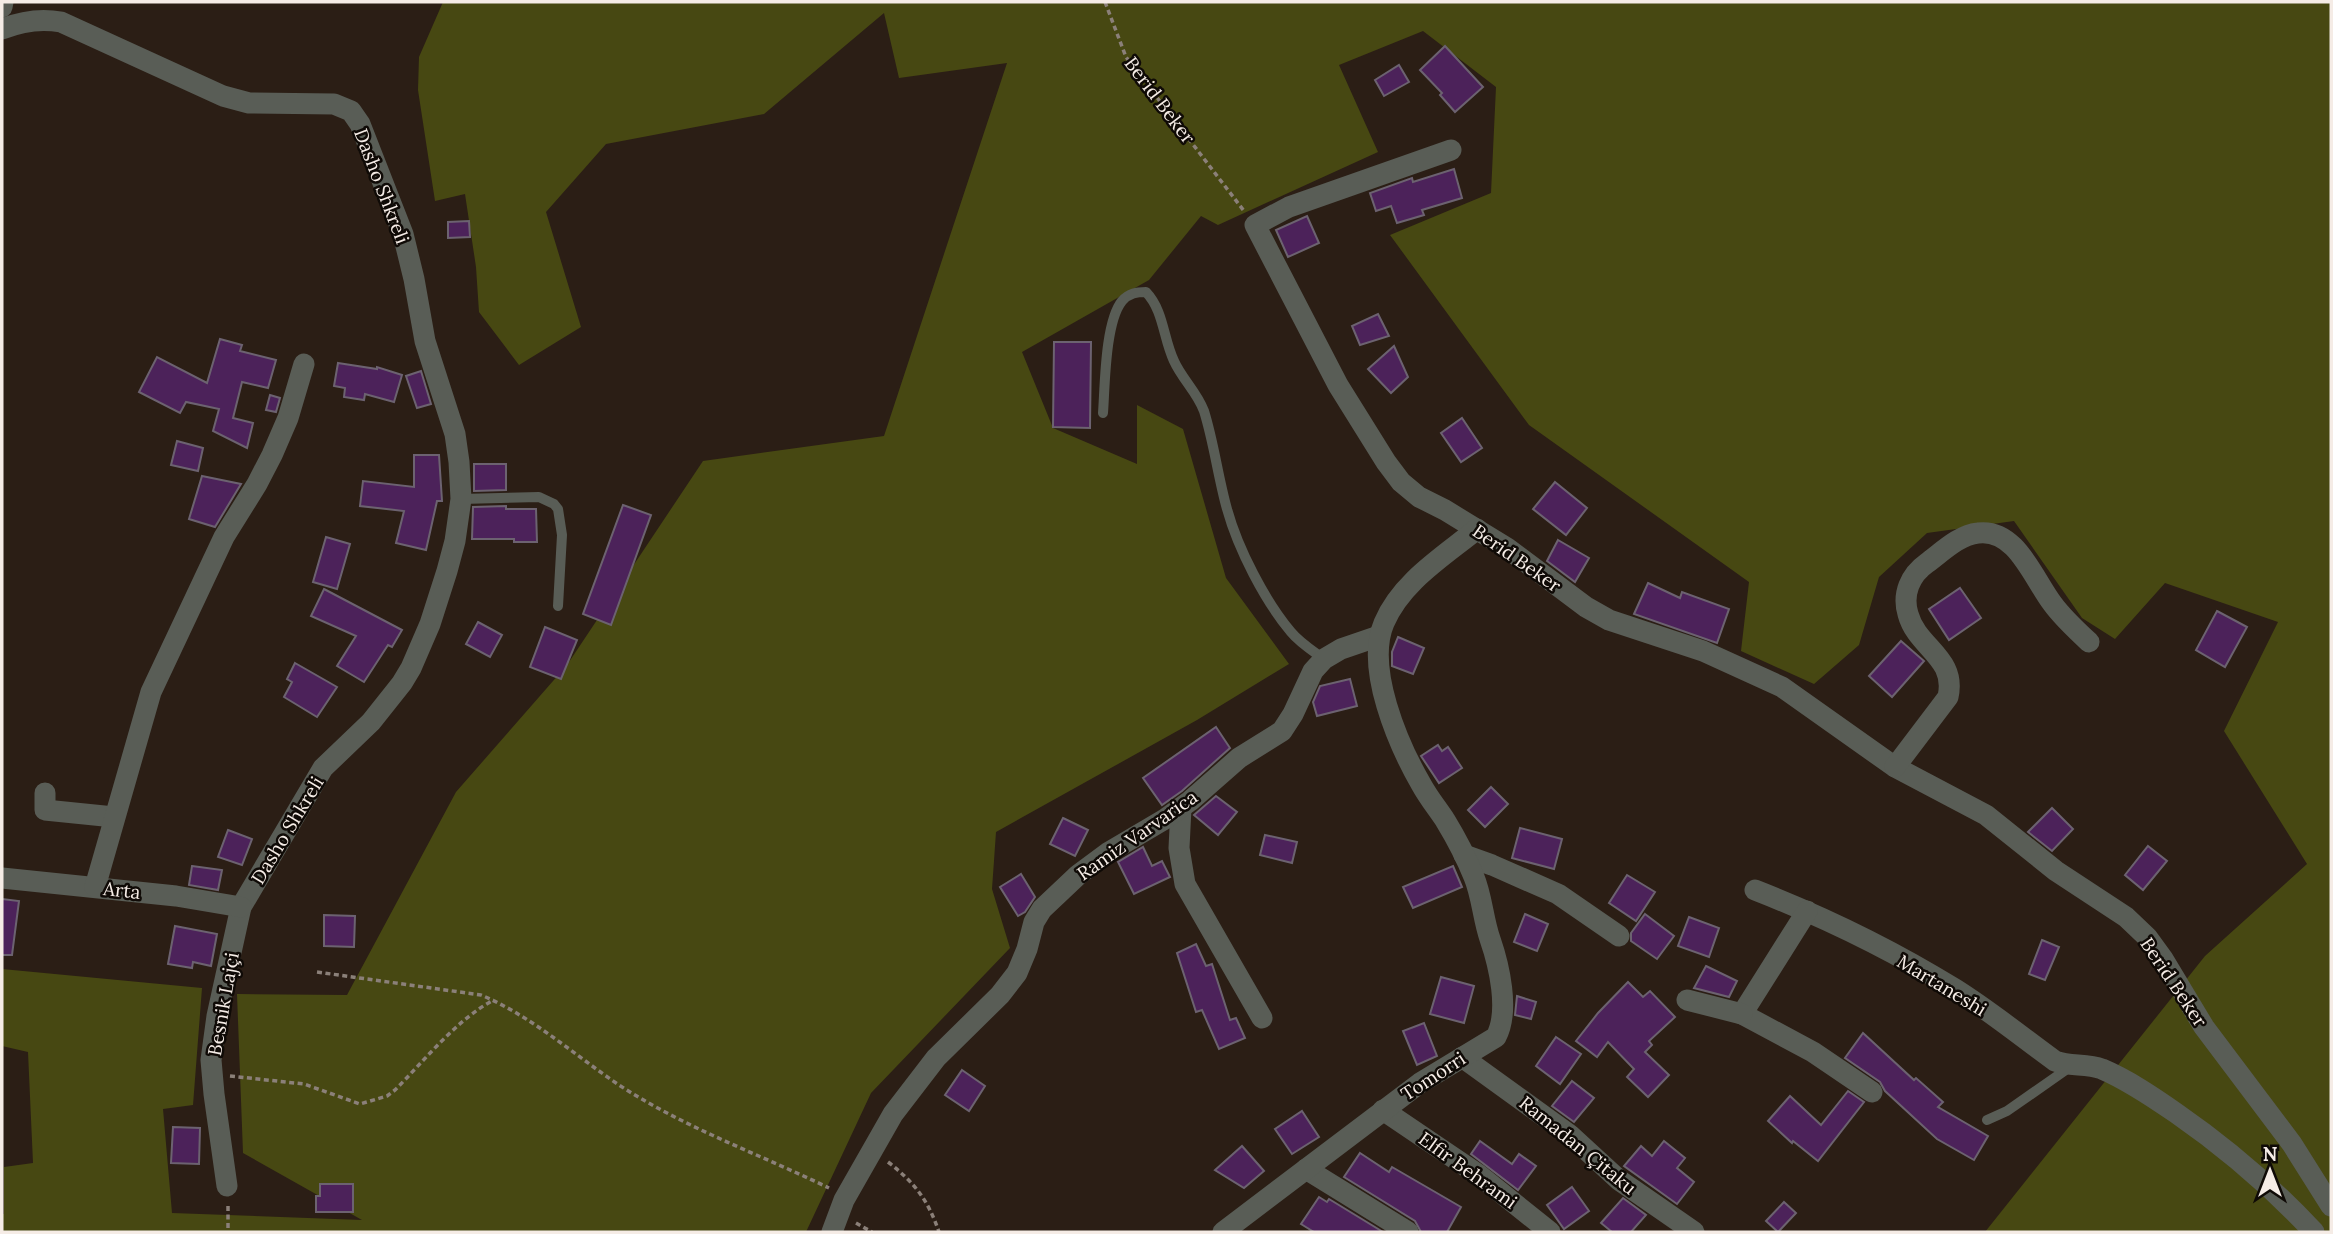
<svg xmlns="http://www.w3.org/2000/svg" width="2333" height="1234" font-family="Lora,serif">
<rect width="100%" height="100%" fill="#2b1e15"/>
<path fill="#474812" d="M443 2H2331V1232H1985L2205 956 2307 864 2224 731 2278 622 2165 583 2115 639 2082 618 2014 521 1927 533 1879 577 1859 645 1814 684 1741 651 1749 582 1529 425 1390 235 1491 193 1496 87 1423 31 1339 65 1378 152 1218 225 1201 216 1149 280 1022 352 1053 428 1137 464V405L1183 429 1226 578 1289 664 1197 720 996 832 992 889 1010 948 871 1093 806 1232H2V1214H4V1167L33 1163 28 1052 2 1046V969L202 988 193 1105 163 1109 172 1213 362 1220 243 1153 237 994 347 995 456 792 567 665 703 461 884 436 1007 63 899 78 884 13 764 114 606 144 546 212 581 327 519 365 479 312 476 267 465 194 435 201 418 90 419 57Z"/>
<g fill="#4c225a" stroke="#6c6270" stroke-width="2">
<path d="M1445 46 1483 87 1455 112 1440 95 1442 93 1420 70Z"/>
<path d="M1399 65 1409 82 1384 96 1375 80Z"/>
<path d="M1454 169 1462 198 1422 210 1424 215 1397 223 1391 206 1376 211 1370 193 1412 178 1413 182Z"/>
<path d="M1307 216 1319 243 1288 257 1276 230Z"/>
<path d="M469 221 470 237 448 238V222Z"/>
<path d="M1378 314 1389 336 1360 345 1352 326Z"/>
<path d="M220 339 242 345 240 351 276 360 268 388 242 382 233 418 253 423 247 448 213 431 219 409 186 402 180 413 139 392 157 357 207 383Z"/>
<path d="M1054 342H1091L1090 428 1053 427Z"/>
<path d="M1394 346 1408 377 1391 393 1368 369Z"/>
<path d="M338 363 377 369V367L402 375 394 402 365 394 364 400 344 397 345 388 334 386Z"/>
<path d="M421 371 431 404 417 408 406 376Z"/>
<path d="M270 395 280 398 276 412 266 410Z"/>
<path d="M1462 418 1482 448 1461 462 1441 433Z"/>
<path d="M177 441 203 448 198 471 171 465Z"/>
<path d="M414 455H439L442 501H437L426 550 396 543 404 511 360 506 363 481 414 487Z"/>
<path d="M474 464H506V490L474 491Z"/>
<path d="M202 476 241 484 215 527 189 519Z"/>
<path d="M1555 482 1587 508 1566 535 1533 509Z"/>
<path d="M623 505 651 515 611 625 583 614Z"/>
<path d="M506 506V509H536L537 542H514V539H472L473 507Z"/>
<path d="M326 537 350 544 337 589 313 582Z"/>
<path d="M1558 540 1589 558 1575 582 1547 561Z"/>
<path d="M1648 583 1680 598 1682 592 1729 609 1717 643 1634 614Z"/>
<path d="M1960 588 1981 618 1949 640 1929 609Z"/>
<path d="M324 589 402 630 392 647 388 645 364 682 337 666 356 636 311 616Z"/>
<path d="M2217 611 2247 627 2225 667 2196 650Z"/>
<path d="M478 622 502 635 490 657 466 644Z"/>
<path d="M545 627 577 640 561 679 530 667Z"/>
<path d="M1398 637 1424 648 1413 674 1392 666V652Z"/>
<path d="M1901 641 1924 661 1892 697 1869 676Z"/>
<path d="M295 663 337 687 317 717 284 697 292 682 287 679Z"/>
<path d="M1350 679 1357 706 1317 716 1313 702 1320 686Z"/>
<path d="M1216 727 1230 748 1182 791 1162 805 1143 778Z"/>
<path d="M1438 745 1442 751 1448 747 1462 768 1439 783 1421 756Z"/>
<path d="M1491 787 1508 804 1485 827 1468 810Z"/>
<path d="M1216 796 1237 812 1218 835 1194 815Z"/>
<path d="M2052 808 2073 829 2052 851 2028 832Z"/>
<path d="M1063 818 1088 830 1075 856 1050 844Z"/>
<path d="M1520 828 1562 839 1554 869 1512 858Z"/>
<path d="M228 830 252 839 242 865 218 857Z"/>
<path d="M1265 835 1297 842 1292 863 1260 855Z"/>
<path d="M2148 846 2167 861 2143 890 2125 875Z"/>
<path d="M1143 847 1152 866 1162 861 1170 877 1134 894 1118 862Z"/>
<path d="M192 866 222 870 218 890 189 885Z"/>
<path d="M1453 866 1462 887 1413 908 1403 887Z"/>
<path d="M1021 874 1035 897 1025 912 1018 916 1000 887Z"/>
<path d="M1627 875 1655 892 1636 921 1609 903Z"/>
<path d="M2 899 19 901 12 955H2Z"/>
<path d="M1525 914 1548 924 1537 951 1514 942Z"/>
<path d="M1645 914 1674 936 1657 959 1631 941V933Z"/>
<path d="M324 915 355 916 354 947 324 946Z"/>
<path d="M1689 917 1719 928 1709 957 1678 946Z"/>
<path d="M175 926 217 934 211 966 193 962 192 968 168 964Z"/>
<path d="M2042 940 2059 947 2045 980 2029 974Z"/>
<path d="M1196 944 1206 966 1212 964 1230 1020 1236 1018 1245 1038 1219 1049 1202 1010 1196 1012 1177 953Z"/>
<path d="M1706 966 1737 981 1729 997 1694 988Z"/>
<path d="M1441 977 1474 986 1464 1023 1430 1014Z"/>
<path d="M1628 982 1643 997 1650 991 1675 1017 1649 1041 1652 1045 1645 1052 1669 1075 1648 1097 1627 1077 1634 1069 1608 1042 1597 1057 1576 1041 1598 1013Z"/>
<path d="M1517 996 1536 1002 1531 1019 1515 1015Z"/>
<path d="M1424 1023 1437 1056 1417 1065 1403 1031Z"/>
<path d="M1863 1033 1914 1080 1916 1078 1943 1102 1938 1107 1988 1136 1974 1160 1937 1139 1885 1091 1880 1082 1845 1058Z"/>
<path d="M1556 1037 1581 1054 1560 1084 1536 1066Z"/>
<path d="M962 1070 985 1086 969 1111 945 1095Z"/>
<path d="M1572 1081 1594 1098 1574 1122 1552 1106Z"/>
<path d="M1848 1091 1864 1102 1818 1161 1793 1141 1792 1143 1768 1121 1790 1096 1821 1125Z"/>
<path d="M1302 1111 1319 1137 1292 1154 1275 1129Z"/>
<path d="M173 1127 200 1128 199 1164 171 1163Z"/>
<path d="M1480 1141 1512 1164 1519 1154 1536 1166 1518 1190 1471 1154Z"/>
<path d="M1664 1141 1685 1158 1677 1168 1694 1182 1677 1204 1624 1166 1641 1146 1652 1156Z"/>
<path d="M1242 1146 1264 1171 1244 1188 1215 1170Z"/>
<path d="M1360 1153 1389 1172 1392 1167 1461 1207 1447 1232H1421L1415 1221 1344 1177Z"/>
<path d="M320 1184H353V1212H316V1196H320Z"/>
<path d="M1572 1187 1589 1211 1564 1229 1547 1205Z"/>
<path d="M1319 1197 1327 1202 1329 1199 1383 1232H1314L1301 1224Z"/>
<path d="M1623 1198 1646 1215 1631 1232H1612L1601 1223Z"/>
<path d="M1784 1202 1796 1213 1778 1232 1766 1221Z"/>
</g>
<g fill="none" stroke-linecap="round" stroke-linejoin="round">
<g stroke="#8b8079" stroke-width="3.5" stroke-dasharray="5 3.5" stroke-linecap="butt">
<path d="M1105 2 1126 57 1244 211"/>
<path d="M317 972 481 995C533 1017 573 1054 619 1085 685 1128 759 1154 829 1188"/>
<path d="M230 1076 304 1084 360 1104 387 1096 395 1090C424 1061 458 1018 494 1000"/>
<path d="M888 1162C915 1183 928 1200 939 1232"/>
<path d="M228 1206V1232"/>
<path d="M856 1223 872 1232"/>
</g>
<g stroke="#595d56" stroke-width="10">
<path d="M1103 413C1105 386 1105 322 1122 301 1129 293 1137 292 1146 292 1164 311 1163 338 1174 361 1182 379 1197 392 1204 411 1214 443 1218 477 1227 509 1238 549 1265 601 1291 632 1300 643 1313 651 1324 659"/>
<path d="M461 499 539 497 554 504 558 509 562 535 558 606"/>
<path d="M1987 1120 2007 1111 2070 1067"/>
</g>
<g stroke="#595d56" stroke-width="21">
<path d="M2 7 3 2"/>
<path d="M2 29C22 21 40 18 61 22L223 96 249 103 334 104 351 111 360 124 403 234 414 279 425 341 455 434 459 462 461 499 455 541 447 571 430 624 411 668 402 683 371 722 323 768 241 907 217 1016 211 1060 214 1094 227 1186"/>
<path d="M1451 150 1289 207 1255 225 1338 385 1386 462 1401 482 1419 497 1445 510 1507 548 1586 607 1609 620 1703 651 1782 687 1895 767 1986 815 2056 871 2126 917 2147 937 2163 959 2204 1027 2292 1144 2331 1206"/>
<path d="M1895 767 1948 697C1957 657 1917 648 1908 614 1902 594 1910 575 1927 563 1942 552 1959 535 1978 533 2016 528 2033 578 2052 603 2062 617 2076 630 2089 642"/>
<path d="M45 793V810L114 817"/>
<path d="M1181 808 1179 848 1185 884 1262 1018"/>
<path d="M1464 855 1492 865 1558 894 1619 936"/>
<path d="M2 878 176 896 241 907"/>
<path d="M95 887 151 692 224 537 257 484 272 455 288 418 304 364"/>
<path d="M1755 890C1824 917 1892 950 1955 989 1990 1011 2022 1037 2055 1061 2070 1067 2086 1063 2102 1069 2128 1080 2153 1097 2176 1113 2228 1149 2271 1186 2314 1232"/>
<path d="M1807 911 1742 1014 1813 1052 1872 1092"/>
<path d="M1687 1000 1742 1014"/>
<path d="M1462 1057 1570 1135 1619 1180 1694 1232"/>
<path d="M1383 1110 1479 1175 1550 1232"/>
<path d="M1306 1169 1408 1232"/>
<path d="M832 1232 844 1200 893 1114 936 1058 1000 995 1017 973 1027 949 1034 922 1042 909 1078 875 1109 852 1165 819 1190 801 1239 758 1282 731 1293 714 1313 671 1324 659 1341 649 1379 636"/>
<path d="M1223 1232 1420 1083 1496 1037C1510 1011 1499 965 1490 939 1483 919 1482 896 1474 877 1466 857 1456 838 1445 820 1437 808 1428 797 1421 784 1398 744 1365 668 1384 623 1401 582 1444 556 1477 529"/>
</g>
</g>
<g text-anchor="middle" stroke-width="5" stroke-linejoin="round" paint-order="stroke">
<g font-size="19" fill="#f5ece6" stroke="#0f0a06">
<text transform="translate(1160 100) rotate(53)" y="7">Berid Beker</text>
<text transform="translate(382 186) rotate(69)" y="7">Dasho Shkreli</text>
<text transform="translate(1517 558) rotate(35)" y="7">Berid Beker</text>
<text transform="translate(287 830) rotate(-59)" y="7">Dasho Shkreli</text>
<text transform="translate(1137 835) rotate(-35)" y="7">Ramiz Varvarica</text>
<text transform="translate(122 890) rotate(6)" y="7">Arta</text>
<text transform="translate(2174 982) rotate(56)" y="7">Berid Beker</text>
<text transform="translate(1942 985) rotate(31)" y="7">Martaneshi</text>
<text transform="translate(223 1004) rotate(-80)" y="7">Besnik Lajçi</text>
<text transform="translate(1433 1076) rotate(-33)" y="7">Tomorri</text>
<text transform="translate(1578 1145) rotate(39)" y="7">Ramadan Çitaku</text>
<text transform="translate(1468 1170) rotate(36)" y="7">Elfir Behrami</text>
</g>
</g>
<rect width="2333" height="1234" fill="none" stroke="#f5ece6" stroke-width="7"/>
<g transform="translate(2270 1171)" stroke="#0f0a06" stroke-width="5" paint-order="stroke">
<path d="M0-5L12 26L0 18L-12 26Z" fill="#f5ece6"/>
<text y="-10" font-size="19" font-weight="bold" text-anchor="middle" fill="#f5ece6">N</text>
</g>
</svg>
